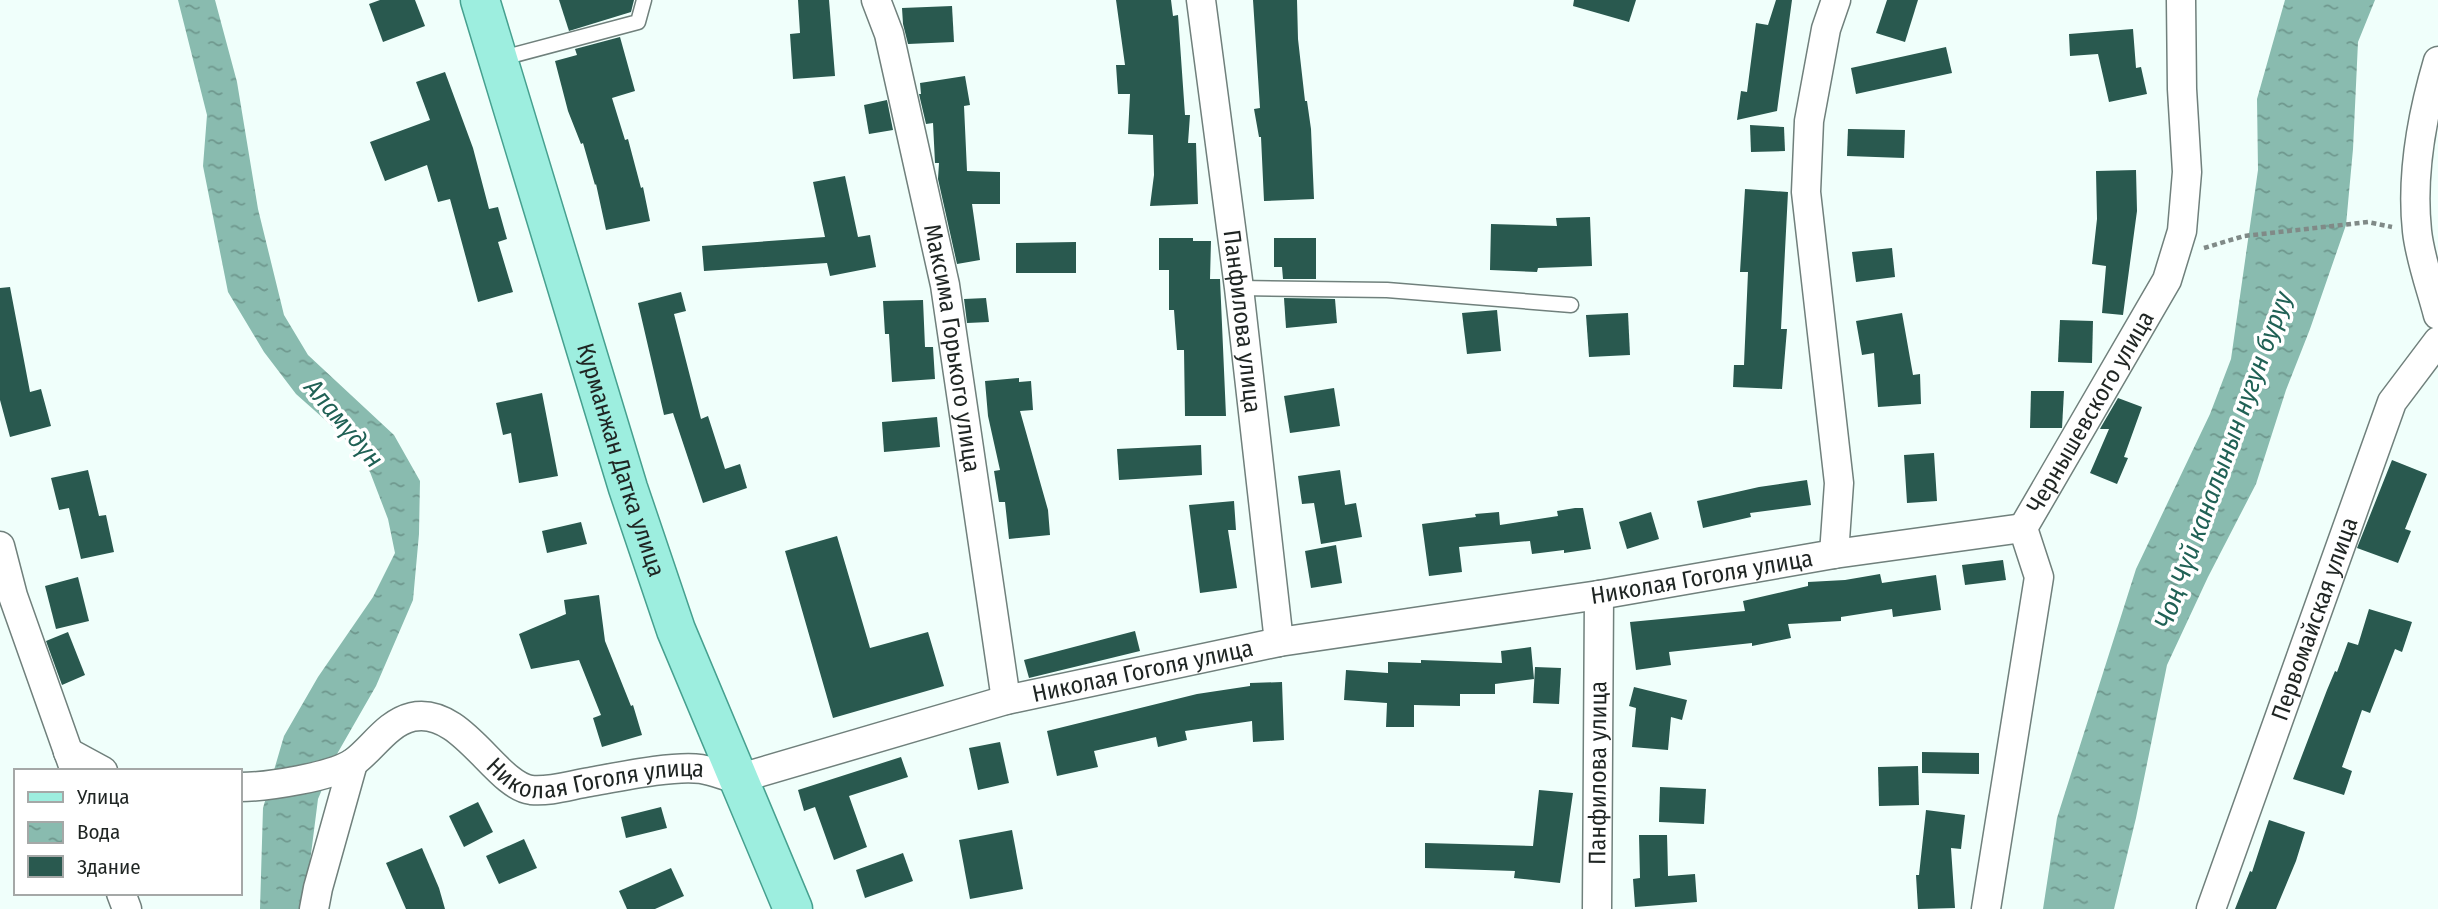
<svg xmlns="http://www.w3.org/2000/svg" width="2438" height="909" font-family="'Fira Sans Condensed',sans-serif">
<defs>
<pattern id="water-ripples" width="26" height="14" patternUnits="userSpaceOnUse" patternTransform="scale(1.75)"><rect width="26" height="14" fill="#89bbaf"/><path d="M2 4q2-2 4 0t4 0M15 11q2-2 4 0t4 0" fill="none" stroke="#6f988e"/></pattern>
</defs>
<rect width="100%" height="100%" fill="#f0fffb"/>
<g fill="url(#water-ripples)">
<path d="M178 0H215L237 82 258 209 284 315 308 355 394 435 420 481 419 534 413 600 376 686 337 754 318 799 304 909H260L263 808 284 736 318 677 373 597 395 553 388 519 370 472 341 434 296 394 264 352 228 292 203 166 207 115Z"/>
<path d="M2285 0H2375L2358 42 2353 149 2346 225 2310 329 2286 390 2256 484 2208 577 2167 665 2136 818 2114 909H2043L2057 818 2136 569 2210 414 2231 359 2258 170 2257 99Z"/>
</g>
<g fill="#29594f">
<path d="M380 0H415L425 26 383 42 369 4Z"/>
<path d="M559 0H634L631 12 569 31Z"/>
<path d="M798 0H829L835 76 793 79 790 34 800 33Z"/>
<path d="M1116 0H1171L1173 16 1178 15 1185 115H1190L1188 143H1196L1198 204 1150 206 1154 175 1153 135 1128 134 1130 94H1118L1116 65H1125Z"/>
<path d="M1253 0H1297L1298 39 1305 101H1307L1311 129 1314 199 1264 201 1261 137H1259L1254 109 1260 108Z"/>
<path d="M1574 0H1636L1629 22 1573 6Z"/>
<path d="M1776 0H1792L1777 111 1737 120 1741 91 1747 92 1756 23 1768 25Z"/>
<path d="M1887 0H1918L1905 42 1876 33Z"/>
<path d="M952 6 954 42 908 44 903 24 902 8Z"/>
<path d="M2133 29 2136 68 2141 67 2147 94 2109 102 2098 54 2070 56 2069 34Z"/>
<path d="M620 37 635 91 612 98 625 140 628 139 641 188 643 187 650 221 606 230 596 184 595 185 583 143 581 144 568 111 555 61 577 55 575 49Z"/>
<path d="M1946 47 1952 73 1856 94 1851 68Z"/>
<path d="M445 72 473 148 489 209 498 207 507 239 498 242 513 292 478 302 450 199 438 202 427 165 385 181 370 142 430 120 416 82Z"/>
<path d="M965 76 970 105 964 106 967 171 1000 172V204H972L980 260 957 264 938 179 939 163H935L933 123 926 124 919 94H921L920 83Z"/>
<path d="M887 100 893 130 869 134 864 105Z"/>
<path d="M1750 125 1784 127 1785 151 1751 152Z"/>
<path d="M1848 129 1905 130 1904 158 1847 156Z"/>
<path d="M2136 170 2137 211 2123 315 2102 313 2106 266 2092 264 2097 219 2096 171Z"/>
<path d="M845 176 858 237 870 235 876 267 830 276 827 263 704 271 702 246 825 237 813 182Z"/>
<path d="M1745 189 1788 192 1781 329H1787L1782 389 1733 387 1734 365H1744L1748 272H1740Z"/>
<path d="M1590 217 1592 266 1538 268 1537 272 1490 270 1491 224 1557 226 1556 218Z"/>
<path d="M1159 238H1193V241H1211L1210 279H1220L1226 416H1185L1184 350H1177L1174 310H1169V270H1159Z"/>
<path d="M1274 238H1316V279H1283L1282 267H1274Z"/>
<path d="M1076 242V273H1016V243Z"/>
<path d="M1892 248 1895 277 1856 282 1852 252Z"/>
<path d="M10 287 30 392 41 389 51 426 10 437 0 400V288Z"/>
<path d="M681 292 686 311 674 314 701 419 708 416 725 469 740 464 747 488 703 503 673 413 664 415 638 303Z"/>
<path d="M986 298 989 322 967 323 964 299Z"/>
<path d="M1284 298 1335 299 1337 323 1286 328Z"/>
<path d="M923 300 925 347H933L935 379 892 382 889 334H885L883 301Z"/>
<path d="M1497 310 1501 351 1467 354 1462 313Z"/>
<path d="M1628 313 1630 355 1589 357 1586 315Z"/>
<path d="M1902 313 1913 375 1920 374 1921 404 1878 407 1874 353 1862 355 1856 321Z"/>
<path d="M2060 320 2093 321 2092 363 2058 362Z"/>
<path d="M1019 378V382L1031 381 1033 410 1020 411 1048 510 1050 535 1009 539 1005 502H999L994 471 1000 470 988 416 985 381Z"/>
<path d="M1334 388 1340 426 1290 433 1284 396Z"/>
<path d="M2031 391H2064L2062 428H2030Z"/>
<path d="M542 393 558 476 519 483 511 433 503 435 496 403Z"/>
<path d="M2118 398 2142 407 2124 457 2128 458 2117 484 2090 473 2109 429H2100L2101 427Z"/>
<path d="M937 417 940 447 884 452 882 422Z"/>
<path d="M1201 445 1202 475 1119 480 1117 449Z"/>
<path d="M1934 453 1937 501 1907 503 1904 455Z"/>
<path d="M2392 460 2427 474 2405 529 2411 531 2398 563 2357 548Z"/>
<path d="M88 470 99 516 106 515 114 552 81 559 69 508 59 510 51 478Z"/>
<path d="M1340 470 1345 505 1356 503 1362 537 1321 544 1314 503 1302 504 1298 476Z"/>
<path d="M1807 480 1811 505 1750 513 1751 517 1703 528 1697 501 1759 487Z"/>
<path d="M1234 501 1236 530H1228L1237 588 1200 593 1189 505Z"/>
<path d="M1575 508H1583L1591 549 1564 553V550L1532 554 1530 541 1459 547 1462 572 1429 576 1422 524 1476 517 1475 514 1499 512 1500 525 1558 516 1557 511Z"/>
<path d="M1651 512 1659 539 1627 549 1619 522Z"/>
<path d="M581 522 587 544 547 553 542 531Z"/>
<path d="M837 536 870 648 928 632 944 686 833 718 785 551Z"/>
<path d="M1336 545 1342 583 1311 588 1305 551Z"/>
<path d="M2003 560 2006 580 1965 585 1962 565Z"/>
<path d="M1880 574 1882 583 1936 575 1941 610 1893 617 1892 609 1841 617V621L1788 624 1791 638 1752 646V643L1669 652 1671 665 1636 670 1630 622 1745 611 1743 601 1808 586V582L1845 580Z"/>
<path d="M78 577 89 621 56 629 45 586Z"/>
<path d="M599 595 605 641 631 706 633 705 642 735 602 747 593 718 601 715 579 660 531 669 519 634 566 614 564 600Z"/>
<path d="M2369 609 2412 622 2402 652 2395 649 2370 713 2362 710 2342 767 2352 771 2344 795 2293 779 2327 690 2335 671 2337 672 2348 642 2358 645Z"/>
<path d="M1135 631 1140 651 1029 678 1024 660Z"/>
<path d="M68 632 85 675 62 685 46 641Z"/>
<path d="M1531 647 1534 679 1495 684V694H1460V706L1414 705V727H1386L1387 703 1344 700 1346 670 1388 673V662L1421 663V660L1502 663 1501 651Z"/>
<path d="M1535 667 1561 668 1559 704 1533 703Z"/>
<path d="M1282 682 1284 740 1253 742 1252 721 1185 731 1187 740 1158 747 1156 737 1094 751 1098 767 1057 776 1047 731 1197 694 1250 686V683Z"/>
<path d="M1634 687 1687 700 1682 720 1671 717 1668 750 1632 747 1636 708 1629 706Z"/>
<path d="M1000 742 1009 783 978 790 969 748Z"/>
<path d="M1922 752 1979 753V774L1922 773Z"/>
<path d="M901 757 908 777 849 796 867 847 834 860 815 807 804 811 798 790Z"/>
<path d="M1918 766 1919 805 1879 806 1878 767Z"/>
<path d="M1660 787 1706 789 1704 824 1659 822Z"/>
<path d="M1539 790 1573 793 1560 883 1514 878 1515 871 1425 868V843L1533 846Z"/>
<path d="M478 802 493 832 464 847 449 816Z"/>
<path d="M661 807 667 828 626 838 621 817Z"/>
<path d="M1926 810 1965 815 1961 849 1951 848 1955 908 1918 909 1916 875H1919Z"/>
<path d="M2269 820 2305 832 2296 861 2276 909H2235L2250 871 2252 872Z"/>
<path d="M1012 830 1023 889 970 899 959 840Z"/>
<path d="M1639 835H1667L1668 876 1695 874 1697 902 1635 907 1633 879 1640 878Z"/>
<path d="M524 839 537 868 499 884 486 856Z"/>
<path d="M422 848 439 888 445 909H406L386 863Z"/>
<path d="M903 853 913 881 865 898 856 870Z"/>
<path d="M671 868 684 896 655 909H627L619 891Z"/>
</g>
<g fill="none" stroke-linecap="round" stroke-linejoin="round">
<g stroke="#70807c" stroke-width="17">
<g id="lane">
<path d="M499 59 638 22 644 0"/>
<path d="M1239 288 1387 290 1571 305"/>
</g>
</g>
<g stroke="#70807c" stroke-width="31">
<g id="street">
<path id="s1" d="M876 0 889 34 945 285 1006 700"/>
<path id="s2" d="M1201 0 1239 288 1279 642"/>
<path d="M2438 61C2422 115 2411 175 2417 231 2420 259 2431 288 2438 315"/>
<path d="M0 546 13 596 75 771"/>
<path d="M1834 554 1839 483 1806 192 1809 121 1826 29 1836 0"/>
<path d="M68 752 103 771"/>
<path id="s3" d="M240 787C266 787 333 777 354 762 373 748 387 723 412 717 462 706 495 785 531 790 550 792 571 785 590 782 618 777 674 765 701 769 713 771 725 776 737 779L1006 700 1279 642 1599 595 1834 554 2023 528"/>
<path d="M121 893 127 909"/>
<path d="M314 909 318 888 353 763"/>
<path id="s4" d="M1597 909 1599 595"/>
<path id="s5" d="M1986 909 2039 577 2023 528 2167 280 2182 231 2187 172 2182 89 2181 0"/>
<path id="s6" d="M2211 909 2392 402 2438 341"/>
</g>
</g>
<g stroke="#46a08f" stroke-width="41">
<g id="primary">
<path id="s7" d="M480 0 628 488 676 630 793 909"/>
</g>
</g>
<path stroke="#808a87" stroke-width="4.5" stroke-dasharray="5 3.5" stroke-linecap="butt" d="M2204 248 2244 236 2368 222 2392 227"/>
<use href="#lane" stroke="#fff" stroke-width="14"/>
<use href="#street" stroke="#fff" stroke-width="28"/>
<use href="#primary" stroke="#9deedf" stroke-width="38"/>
</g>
<g text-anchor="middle" stroke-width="7" stroke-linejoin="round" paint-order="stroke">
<g font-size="24" fill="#1f2523" stroke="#fff">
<text dy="8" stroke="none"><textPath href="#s2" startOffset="324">Панфилова улица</textPath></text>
<text dy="8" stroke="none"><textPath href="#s1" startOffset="357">Максима Горького улица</textPath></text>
<text dy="8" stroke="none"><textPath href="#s5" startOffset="522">Чернышевского улица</textPath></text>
<text dy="8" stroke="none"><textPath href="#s7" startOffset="481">Курманжан Датка улица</textPath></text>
<text dy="8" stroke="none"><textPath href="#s3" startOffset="1533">Николая Гоголя улица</textPath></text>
<text dy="8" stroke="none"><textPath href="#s6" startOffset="308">Первомайская улица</textPath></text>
<text dy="8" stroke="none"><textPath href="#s3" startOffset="966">Николая Гоголя улица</textPath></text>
<text dy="8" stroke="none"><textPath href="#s3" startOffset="399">Николая Гоголя улица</textPath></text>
<text dy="8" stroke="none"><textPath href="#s4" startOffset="136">Панфилова улица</textPath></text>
</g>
<g font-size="26" font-style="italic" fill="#206155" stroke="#fff">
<text transform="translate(344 423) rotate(50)" y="9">Аламүдүн</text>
<text transform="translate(2223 460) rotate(-70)" y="9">Чоң Чүй каналынын нугун буруу</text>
</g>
</g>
<rect x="14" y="769" width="228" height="126" fill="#ffffff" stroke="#a5a8a7" stroke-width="2"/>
<rect x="28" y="792" width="35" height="10" fill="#9deedf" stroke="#a5a8a7" stroke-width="2"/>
<text x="77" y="804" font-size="21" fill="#1f2523">Улица</text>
<rect x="28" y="822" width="35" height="21" fill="url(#water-ripples)" stroke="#a5a8a7" stroke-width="2"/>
<text x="77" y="839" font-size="21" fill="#1f2523">Вода</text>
<rect x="28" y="856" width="35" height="21" fill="#29594f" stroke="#a5a8a7" stroke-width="2"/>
<text x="77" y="874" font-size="21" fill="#1f2523">Здание</text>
</svg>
